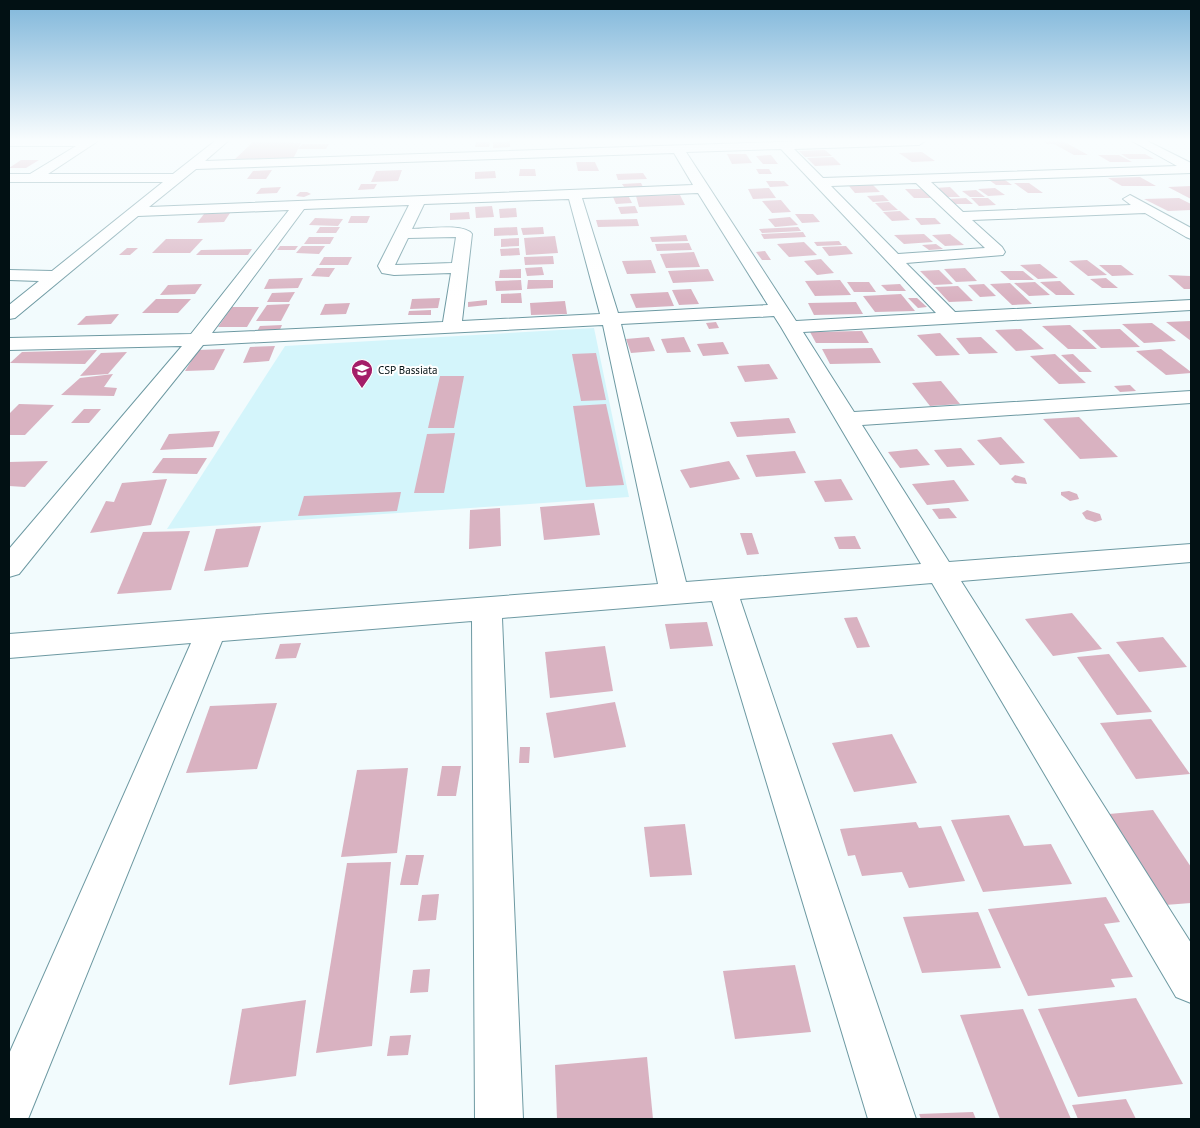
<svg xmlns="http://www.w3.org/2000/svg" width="1200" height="1128" font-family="'PT Sans',sans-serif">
<rect width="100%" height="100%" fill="#f2fbfd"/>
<path fill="#d4f5fb" d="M594 328 629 497 167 529 285 346Z"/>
<g fill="#d9b2c1">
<path d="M510 141V147L493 148V142Z"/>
<path d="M1043 141H1063L1088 155H1074L1054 144H1047Z"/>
<path d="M253 142 301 143 293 159 233 161Z"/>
<path d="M476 142H490L489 147H475Z"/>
<path d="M302 144H329L326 149H298Z"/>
<path d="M825 150 832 156 805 157 799 151Z"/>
<path d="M922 152 935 161 912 162 899 153Z"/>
<path d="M727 154H746L752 163 732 164Z"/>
<path d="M1121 154H1145L1154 159H1129Z"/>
<path d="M771 155 778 164H763L756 156Z"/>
<path d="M1098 155H1119L1132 162H1110Z"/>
<path d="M833 157 841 165 815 166 807 158Z"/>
<path d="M21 160H39L26 168H9Z"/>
<path d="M576 162H595L599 171H578Z"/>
<path d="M520 169H535L536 176H519Z"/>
<path d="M756 169H769L772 174H759Z"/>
<path d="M272 170 266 179H247L253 171Z"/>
<path d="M402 170 398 181 371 182 376 171Z"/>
<path d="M495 171 496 178 475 179V172Z"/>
<path d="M643 173 647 179 618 180 616 174Z"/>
<path d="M1140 177 1156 186H1122L1108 178Z"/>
<path d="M989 180H1005L1012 185H996Z"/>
<path d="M766 181H784L789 186 770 187Z"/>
<path d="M641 183 643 187 625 188 622 184Z"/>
<path d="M1014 183H1029L1043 193H1028Z"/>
<path d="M361 184H377L374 189 358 190Z"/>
<path d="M873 185 880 192 855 193 849 186Z"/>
<path d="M1191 186V199L1168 187Z"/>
<path d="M281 187 277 193 256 194 261 188Z"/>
<path d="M950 187 960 197H945L935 188Z"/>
<path d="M769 188 776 198 753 199 748 189Z"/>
<path d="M995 188 1005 195 988 196 978 189Z"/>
<path d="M905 189H921L932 198H914Z"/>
<path d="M976 190 985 197H970L962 191Z"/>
<path d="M300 192H307L311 194 304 197 296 196Z"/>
<path d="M680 195 685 205 639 207 636 196Z"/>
<path d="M883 195 889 201 873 202 867 196Z"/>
<path d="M613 197H629L632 203 616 204Z"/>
<path d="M966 198 973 204H953L947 199Z"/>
<path d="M971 198H988L996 205 979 206Z"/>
<path d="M1179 198 1191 204V210L1168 211 1144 199Z"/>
<path d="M781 200 791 212 772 213 762 201Z"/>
<path d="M889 202 898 210 883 211 875 203Z"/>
<path d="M492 206 494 217 476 218 475 207Z"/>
<path d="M635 206 638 213 621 214 618 207Z"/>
<path d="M516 208 517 217 500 218 499 209Z"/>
<path d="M900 211 910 220 892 221 883 212Z"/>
<path d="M469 212 470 219 450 220V213Z"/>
<path d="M230 213 224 222 197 223 204 214Z"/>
<path d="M795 214H813L820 222 802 223Z"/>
<path d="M351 216H370L367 223H348Z"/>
<path d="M790 217 798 225 775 227 768 219Z"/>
<path d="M315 218 343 219 338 226 309 225Z"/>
<path d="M915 218H935L941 224 921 225Z"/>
<path d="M637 219 639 226 598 227 596 220Z"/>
<path d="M320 227H340L336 233H316Z"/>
<path d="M517 227 518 235 494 236V228Z"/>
<path d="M543 227 544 234 523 235 521 228Z"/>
<path d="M798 227 801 231 762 233 759 229Z"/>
<path d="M803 232 806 237 764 239 761 234Z"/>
<path d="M924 234 933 242 904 244 894 235Z"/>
<path d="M950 234 964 245 945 246 932 235Z"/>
<path d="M686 235 688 241 652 242 650 237Z"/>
<path d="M555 236 558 253 526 255 524 238Z"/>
<path d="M309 237H334L330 244H304Z"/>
<path d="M519 238V246L501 247V239Z"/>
<path d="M166 239H203L190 253H152Z"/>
<path d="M839 241 842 245 817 246 814 242Z"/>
<path d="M804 242 817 255 789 257 777 244Z"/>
<path d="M689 243 692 250 657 251 655 244Z"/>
<path d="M936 244 943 249 929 250 922 245Z"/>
<path d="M280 246H298L295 250H277Z"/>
<path d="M302 246H325L319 254 296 253Z"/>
<path d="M846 246 853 254 829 256 822 247Z"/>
<path d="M127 248H138L130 255H119Z"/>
<path d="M519 248 520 255 501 256 500 249Z"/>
<path d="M252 249 248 255H196L201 250Z"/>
<path d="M765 251 771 260H762L756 252Z"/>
<path d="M694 252 700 267 666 268 660 254Z"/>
<path d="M553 256 554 264 525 265 524 257Z"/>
<path d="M324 257H352L348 265H319Z"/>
<path d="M821 259 834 273 817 275 804 261Z"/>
<path d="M651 260 656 273 627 274 622 261Z"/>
<path d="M1087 260 1107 275 1088 276 1069 261Z"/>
<path d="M1040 264 1058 278 1038 279 1020 265Z"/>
<path d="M1099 265H1121L1134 275 1112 276Z"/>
<path d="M542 267 544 275 527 276 525 268Z"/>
<path d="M317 268H335L329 277 311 276Z"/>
<path d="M965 268 977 281 956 282 944 269Z"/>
<path d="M521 269V278H499L500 270Z"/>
<path d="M708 269 714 281 673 283 668 271Z"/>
<path d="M939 270 953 284 934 285 920 271Z"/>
<path d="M1000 271H1023L1034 280H1010Z"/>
<path d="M1168 275 1191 276V289H1184Z"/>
<path d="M303 278 298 288 264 289 269 279Z"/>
<path d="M1106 278 1118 288H1102L1090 279Z"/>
<path d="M521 280 522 290 496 291 495 281Z"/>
<path d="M528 280H553V288L527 289Z"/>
<path d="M840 280 851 295 815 296 805 281Z"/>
<path d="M1060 281 1075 295H1056L1040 282Z"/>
<path d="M847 282H869L876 292H854Z"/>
<path d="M1035 282 1050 295 1029 296 1014 283Z"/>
<path d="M1010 283 1032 304 1012 305 990 284Z"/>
<path d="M202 284 195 294 160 295 168 285Z"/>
<path d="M900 284 906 291H887L881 285Z"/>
<path d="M984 284 996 296 980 297 968 285Z"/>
<path d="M958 286 973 301 949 302 935 287Z"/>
<path d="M691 289 699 304 679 305 672 290Z"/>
<path d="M295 292 289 302H267L272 293Z"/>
<path d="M668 292 674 306 636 308 630 294Z"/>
<path d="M521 293 522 303H501V294Z"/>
<path d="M901 294 915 311 875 312 863 296Z"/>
<path d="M440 298 438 308 410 309 412 299Z"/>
<path d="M908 298H917L927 307 918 308Z"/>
<path d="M156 299H191L178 313H142Z"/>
<path d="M487 300V305L468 307V302Z"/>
<path d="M565 301 567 314 531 315 530 303Z"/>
<path d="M856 302 863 314 814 315 808 303Z"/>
<path d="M350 303 346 314 320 315 325 304Z"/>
<path d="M290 304 281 321H256L267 305Z"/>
<path d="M232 307H259L247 327H218Z"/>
<path d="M431 310V315H408L409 311Z"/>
<path d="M119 314 111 324 77 325 86 316Z"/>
<path d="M1191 321V341L1166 322Z"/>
<path d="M716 322 719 328 709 329 706 323Z"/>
<path d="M1152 323 1176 341 1144 343 1122 324Z"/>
<path d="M282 325 278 334 255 335 260 326Z"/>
<path d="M1070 325 1097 349H1068L1042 326Z"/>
<path d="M1021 329 1044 349 1016 351 995 330Z"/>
<path d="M1120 329 1140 347 1101 348 1082 330Z"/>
<path d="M862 331 869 343H816L810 332Z"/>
<path d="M940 333 960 355 936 356 917 335Z"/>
<path d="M649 337 655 351 631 353 626 339Z"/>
<path d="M684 337 691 352 667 353 661 339Z"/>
<path d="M981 337 998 353 969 354 956 338Z"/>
<path d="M723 342 729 354 703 356 697 344Z"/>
<path d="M275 346 269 361 243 363 250 347Z"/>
<path d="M872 348 881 363 830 364 822 349Z"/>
<path d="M225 349 214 370 185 371 198 350Z"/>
<path d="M1161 349 1191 372V373L1166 375 1136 351Z"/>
<path d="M97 350 85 364 10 363 22 352Z"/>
<path d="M127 352 108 374 80 376 101 353Z"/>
<path d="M596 353 606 400 581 401 572 354Z"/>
<path d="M1055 354 1086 383 1059 384 1030 356Z"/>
<path d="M1073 354 1092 372H1079L1061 355Z"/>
<path d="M769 364 778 379 745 382 737 366Z"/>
<path d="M113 374 104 387 117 388 114 396 61 395 80 378Z"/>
<path d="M440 376H464L454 428H428Z"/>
<path d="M941 381 960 404 930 406 912 383Z"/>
<path d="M1130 385 1136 391 1120 392 1114 386Z"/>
<path d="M19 404 54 405 25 435H9V414Z"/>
<path d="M606 404 624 485 586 487 573 406Z"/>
<path d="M84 409H101L89 423H71Z"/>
<path d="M1079 417 1118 457 1080 459 1043 419Z"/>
<path d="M789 418 796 433 737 437 730 422Z"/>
<path d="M220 431 213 447 160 450 169 434Z"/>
<path d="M455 433 444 493H414L427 434Z"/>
<path d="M1001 437 1025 463 1000 465 977 440Z"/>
<path d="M961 448 975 465 947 467 934 450Z"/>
<path d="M917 449 930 465 900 468 888 452Z"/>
<path d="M795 451 806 473 756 477 746 455Z"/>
<path d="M163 458H207L197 474 152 473Z"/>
<path d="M48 461 25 487 9 486V462Z"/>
<path d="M729 461 740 479 690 488 680 470Z"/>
<path d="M1015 475 1025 478 1027 484 1015 483 1011 479Z"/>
<path d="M167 479 151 525 90 533 106 501 114 502 122 483Z"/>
<path d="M841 479 853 500 825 502 814 481Z"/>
<path d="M954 480 969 501 927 505 912 484Z"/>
<path d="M1069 491 1077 494 1079 499 1070 501 1061 495V492Z"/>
<path d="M401 492 397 511 298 516 304 496Z"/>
<path d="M594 503 600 535 544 540 540 507Z"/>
<path d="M500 508 501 546 469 549 470 510Z"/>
<path d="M949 508 957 518 939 519 932 509Z"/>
<path d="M1087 510 1100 514 1102 520 1095 522 1086 519 1082 513Z"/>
<path d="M261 526 248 567 204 571 216 529Z"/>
<path d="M190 531 171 590 117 594 143 532Z"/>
<path d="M740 533H752L759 554 747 555Z"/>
<path d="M855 536 861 549H839L834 537Z"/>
<path d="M1072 613 1102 649 1053 656 1025 619Z"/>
<path d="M857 617 870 647 857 648 844 618Z"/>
<path d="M707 622 713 646 670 649 665 624Z"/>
<path d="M1163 637 1187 667 1139 672 1116 642Z"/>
<path d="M301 643 296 658 275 659 280 644Z"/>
<path d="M605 646 613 691 550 698 545 652Z"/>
<path d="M1109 654 1152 712 1117 715 1077 657Z"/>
<path d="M615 702 626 747 554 758 546 713Z"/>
<path d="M277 703 257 769 186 773 210 706Z"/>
<path d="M1151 719 1190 774 1136 779 1100 723Z"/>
<path d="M892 734 917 783 854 792 832 743Z"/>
<path d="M520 747H530L529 763H519Z"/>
<path d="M442 766H461L456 796H437Z"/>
<path d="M408 768 397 853 341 857 357 770Z"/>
<path d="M1153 810 1191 867V903L1165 905 1109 814Z"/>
<path d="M1009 815 1024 846 1051 844 1072 884 983 892 951 820Z"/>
<path d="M916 822 919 828 941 826 965 881 909 888 902 872 862 876 855 855 848 856 840 829Z"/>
<path d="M685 824 692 875 650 877 644 827Z"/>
<path d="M406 855H424L418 885H400Z"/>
<path d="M391 862 372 1046 316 1053 347 863Z"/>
<path d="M439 894 436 920 418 921 422 895Z"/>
<path d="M1106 897 1120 922 1104 924 1133 977 1111 979 1115 987 1028 996 988 909Z"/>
<path d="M978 912 1001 968 922 973 903 917Z"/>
<path d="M795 965 811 1032 735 1039 723 971Z"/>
<path d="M430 969 428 992 410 993 413 970Z"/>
<path d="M1136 998 1183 1084 1078 1097 1038 1009Z"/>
<path d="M306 1000 296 1076 229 1085 242 1009Z"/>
<path d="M1023 1009 1071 1119H1000L960 1015Z"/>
<path d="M411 1035 408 1055 387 1056 390 1036Z"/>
<path d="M647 1057 653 1119H557L555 1065Z"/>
<path d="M1126 1099 1136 1119H1078L1072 1105Z"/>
<path d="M973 1112 976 1119H921L919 1114Z"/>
</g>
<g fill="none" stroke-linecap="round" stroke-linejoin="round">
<g stroke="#6d99a2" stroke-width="2">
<path id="minor" d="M9 141H98L48 174H173L215 141H228L205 161 811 141H925L919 145 794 149 823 178 1177 166 1132 141H1147L1191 163V173L931 182 963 212 1131 205 1123 199 1130 195 1191 228V239L1186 237 1145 213 972 220 1002 247 1005 252 1003 255 906 263 955 312 1191 300V310L803 332 854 412 1191 391V403L862 425 949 562 1191 544V562L961 581 1191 943V1003L1176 997 932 583 740 599 916 1119H868L712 601 502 618 523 1119H475L472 621 222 641 28 1119H9V1054L191 643 9 658V634L658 584 603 325 203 345 19 574 9 577V549L182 346 9 350V338L191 334 289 210 138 216 15 318 9 319V305L39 281 9 280V270L52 271 163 182H9V174H30L76 146H9ZM781 149 936 313 796 321 686 152ZM674 153 693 185 149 207 196 169ZM916 183 985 248 898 254 831 186ZM698 193 768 305 618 313 582 198ZM569 199 600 314 462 321 472 234C464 223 426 229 412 229L424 204ZM409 205 378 266 382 273 394 275 451 273 443 322 212 333 304 209ZM456 237 452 263 395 265 408 238ZM774 316 781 327 921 564 686 582 621 324Z"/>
</g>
<use href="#minor" fill="#fff" fill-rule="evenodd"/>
</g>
<linearGradient id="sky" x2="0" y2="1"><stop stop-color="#7fb6da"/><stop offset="0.47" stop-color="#f9fdfe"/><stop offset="1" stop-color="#f9fdfe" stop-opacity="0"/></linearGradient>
<rect width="1200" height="299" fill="url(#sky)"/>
<defs>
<g id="school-pin" transform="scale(1.125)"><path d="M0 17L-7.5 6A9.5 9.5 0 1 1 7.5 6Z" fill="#a41d68" stroke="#fff"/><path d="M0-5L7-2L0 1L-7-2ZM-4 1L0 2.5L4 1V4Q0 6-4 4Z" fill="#fff"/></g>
</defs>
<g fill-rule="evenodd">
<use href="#school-pin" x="362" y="370"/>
</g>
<g text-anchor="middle" stroke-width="4" stroke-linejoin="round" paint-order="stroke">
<g font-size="11" fill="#021114" stroke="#fff" text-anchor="start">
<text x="378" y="374">CSP Bassiata</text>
</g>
</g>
<rect width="1200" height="1128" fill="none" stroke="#021114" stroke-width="20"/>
</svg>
